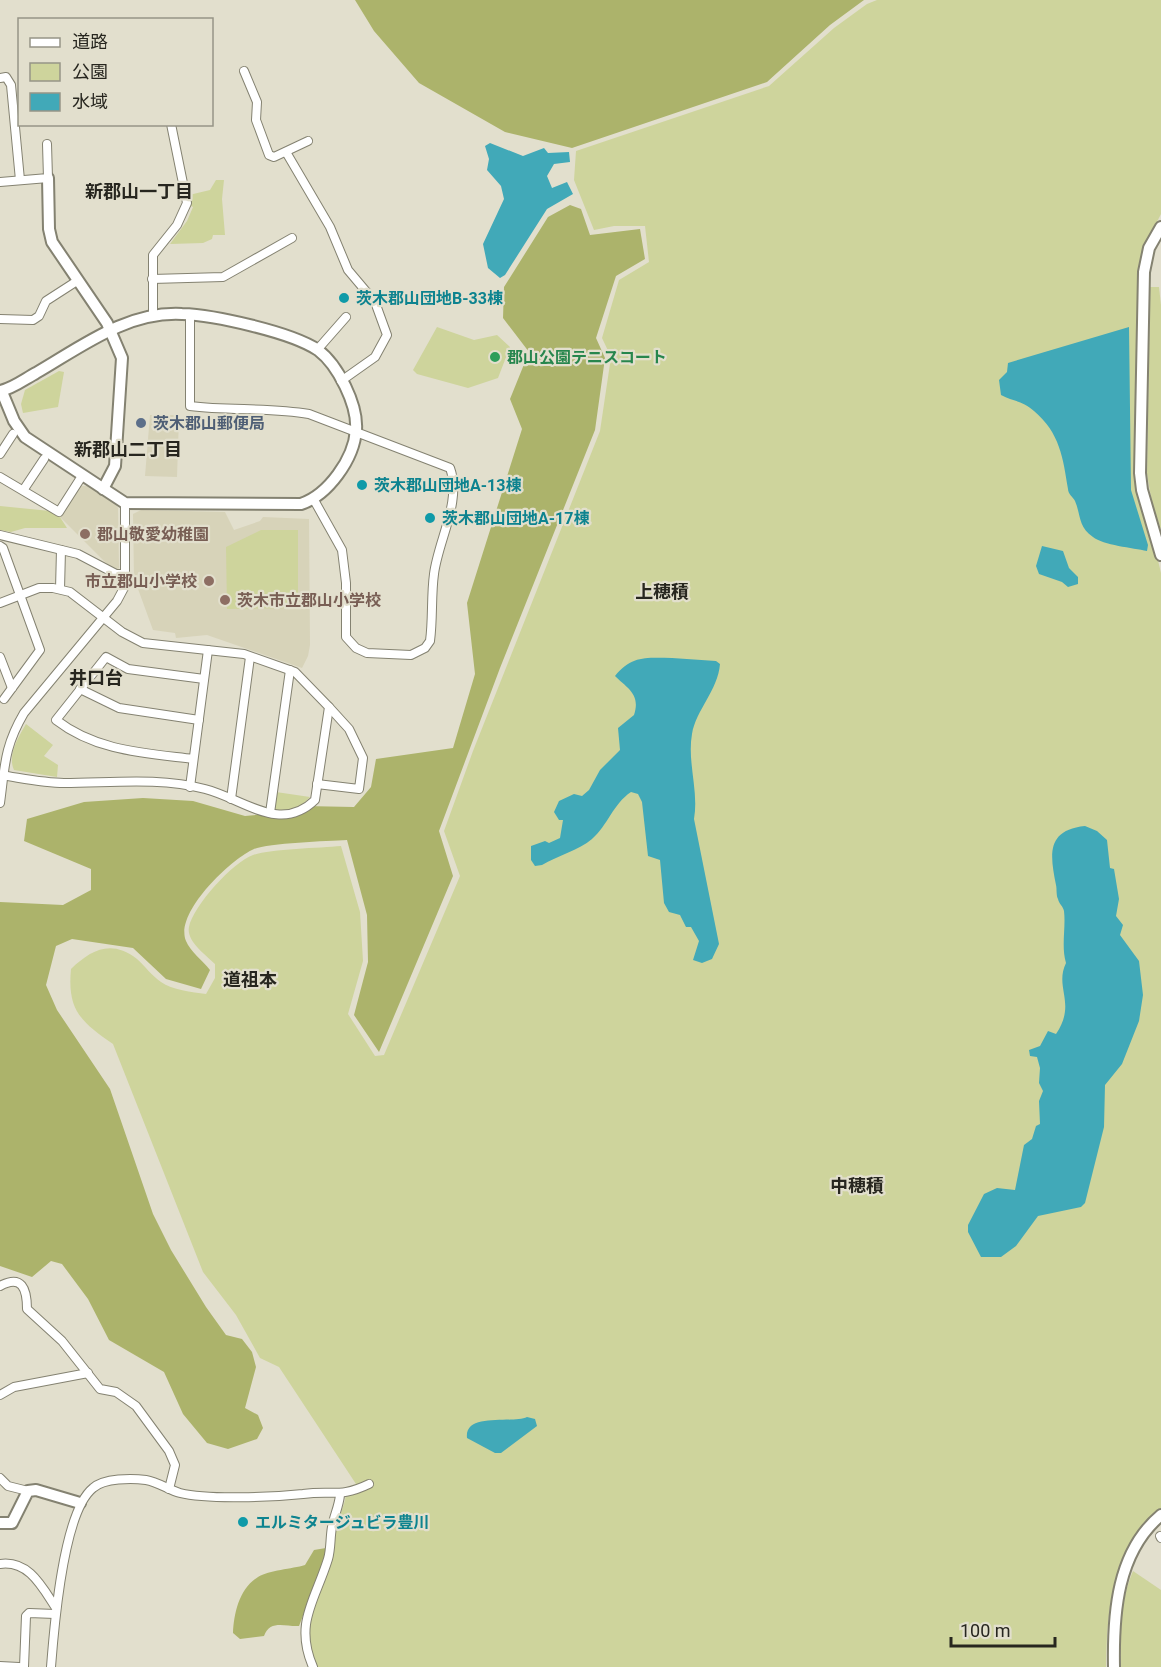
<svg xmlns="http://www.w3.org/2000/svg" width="1161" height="1667" font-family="Roboto,'Noto Sans JP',sans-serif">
<rect width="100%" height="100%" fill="#e2dfcd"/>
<g fill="#d7d3b9">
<path d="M150 415H175L179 418 177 477 145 476Z"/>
<path d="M78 486H88L113 501 118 508 119 568 115 572 59 516Z"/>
<path d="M141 510 225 512 234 530 260 521 263 517 309 519 310 645 308 656 302 668 207 635 176 638 175 633 153 630 134 578 133 514Z"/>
</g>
<g fill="#ced49c">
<path d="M877 0H1161V214L1147 241 1136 467 1161 573V1509C1112 1546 1107 1609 1106 1667H317C298 1625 319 1601 331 1560 334 1550 334 1539 336 1528 339 1514 347 1503 346 1488L356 1484 279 1367 260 1358 236 1315 203 1272 113 1044C81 1022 67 1010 71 969 91 950 111 939 137 959 145 966 152 976 161 982 172 990 192 992 206 994L215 978V964C206 955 186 941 189 927 193 906 233 862 253 855 269 849 320 848 341 846L360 912 363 961 348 1014 375 1056 384 1055 460 876 444 831 473 751 600 431 611 357 602 338 619 280 649 262 645 226H614L594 230 574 180 576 151 769 86 834 28 867 4Z"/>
<path d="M216 180H224L222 199 225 235H213L212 239 203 243 170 244 187 221 193 207 189 205V195L210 190Z"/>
<path d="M1150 287H1159L1161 305V530L1152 503 1147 474Z"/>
<path d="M437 327 474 340 497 335 510 347 498 378 468 388 417 374 413 370Z"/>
<path d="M59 371 64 372 58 407 23 413 21 404 25 390Z"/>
<path d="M0 506 50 511 58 514 67 528H25L11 532 0 530Z"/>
<path d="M261 530H298V608L227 609 226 547Z"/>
<path d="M26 724 53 745 44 756 58 765 57 777 14 770C7 755 19 736 26 724Z"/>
<path d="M276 792 310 797 297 810 278 813 274 808Z"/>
<path d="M1133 1571 1161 1590V1667H1121C1119 1634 1120 1601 1133 1571Z"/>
</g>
<g fill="#acb36b">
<path d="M355 0H864L830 25 767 82 572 148 505 132 419 83 374 31Z"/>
<path d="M570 205 581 209 590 235 640 229 645 259 616 276 596 338 605 358 595 430 500 668 439 831 453 876 379 1052 354 1015 368 962 367 915 347 840C327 841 269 843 254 849 231 859 174 913 186 941 190 951 203 961 210 970L201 989 166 979 133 948 72 939 56 946 46 985 57 1010 110 1089 153 1214 171 1250 206 1307 226 1335 242 1339 252 1352 256 1367 245 1408 258 1415 263 1428 257 1439 228 1449 207 1443 183 1414 164 1372 109 1340 88 1299 62 1264 51 1261 32 1277 0 1266V902L63 905 91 890V869L24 841 27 819 84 802 143 798 193 801 245 816 275 813 304 806 354 807 371 787 376 759 453 748 475 674 467 603 522 429 510 399 529 352 503 318 504 287 548 217Z"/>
<path d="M326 1548 325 1558 299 1626C286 1627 270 1619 264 1636L240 1639 233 1633C234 1613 239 1589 258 1577 269 1570 292 1569 305 1565L314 1550Z"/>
</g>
<g fill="#41a9b8">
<path d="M490 143 523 156 544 148 548 153 569 152 570 162 554 164 547 176 552 188 567 182 573 194 547 209 505 275 500 278 488 268 483 244 504 199 501 186 487 170 489 159 485 146Z"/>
<path d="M1129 327 1131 490 1148 545 1147 551C1133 548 1103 545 1093 537 1078 527 1081 515 1075 501 1073 497 1068 494 1068 489 1063 458 1060 433 1034 411 1022 400 1014 402 1001 395L999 380 1007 372 1008 363Z"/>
<path d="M1042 546 1063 551 1069 568 1078 577V584L1068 587 1062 582 1039 574 1036 566Z"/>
<path d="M672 658 716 661 720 664C718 690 696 710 692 734 687 762 699 791 694 819L719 944 712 959 702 963 693 960 699 941 691 927H686L680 915 669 912 664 903 660 860 648 856 642 802 638 794 631 792C613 804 608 825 592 839 579 850 557 856 542 865L535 866 531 860V846L545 841 549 843 560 838 563 820H559L554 812 559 801 574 794 582 796 589 790 600 770 620 750 618 728 634 715C641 694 627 688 615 676 632 655 647 658 672 658Z"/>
<path d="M1085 826 1097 831 1107 840 1110 868 1114 869 1119 899 1116 916 1123 925 1120 935 1139 961 1143 995 1139 1021 1122 1064 1105 1085 1104 1127 1085 1203 1081 1207 1038 1216 1016 1246 1001 1257H981L968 1232V1225L984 1194 997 1188 1015 1190 1024 1145 1032 1139 1036 1126 1040 1124 1039 1101 1043 1091 1039 1083 1040 1068 1037 1057 1030 1056 1029 1050 1040 1046 1048 1031 1056 1034C1077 1003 1054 988 1066 963 1061 946 1066 928 1064 911 1063 906 1059 904 1058 899 1056 895 1057 889 1056 885 1050 855 1046 830 1085 826Z"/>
<path d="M527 1417 535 1419 537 1426 501 1453H495L467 1438C464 1412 512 1424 527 1417Z"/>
</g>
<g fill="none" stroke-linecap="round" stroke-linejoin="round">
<g stroke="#848271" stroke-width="10">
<g id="street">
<path d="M244 71 257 102 256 120 269 155 274 157 308 141"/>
<path d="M0 78 6 77 11 85 20 180"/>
<path d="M286 152 330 227 348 270 375 302 387 335 375 357 341 381"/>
<path d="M0 182 48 178 47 144"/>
<path d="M152 279 223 277 292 238"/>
<path d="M190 314V406C229 411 270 407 309 414L450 468C462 501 438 541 434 574 431 596 433 619 430 641L425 648 411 655 367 653 356 648 346 637V583L342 550 314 500"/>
<path d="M153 315V255L177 225 187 203 171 124"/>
<path d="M0 319 33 320 39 316 46 301 77 281"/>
<path d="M317 350 346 317"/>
<path d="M0 454 13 434"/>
<path d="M0 477 59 512 82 476"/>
<path d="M24 489 44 459"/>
<path d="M0 535 78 554 116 574H125"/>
<path d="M0 546 3 548 40 650 4 699"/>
<path d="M60 589 61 550"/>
<path d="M0 603 39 588H53L70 592 122 632 143 643 244 654 295 672 329 707 315 800C280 834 244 799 205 789 159 777 111 783 64 783 43 783 21 778 0 775"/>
<path d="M0 657 12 688"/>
<path d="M80 689 119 708 199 720"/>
<path d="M193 759C144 753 96 751 56 720L106 657 128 669 204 679"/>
<path d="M317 784 359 789 363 758 349 729 329 707"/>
<path d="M190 787 208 650"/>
<path d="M231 799 250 657"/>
<path d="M0 803C5 766 4 747 24 713L117 601 125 586V503"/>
<path d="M270 813 290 670"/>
<path d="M0 1286C22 1274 27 1289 27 1309L62 1341 100 1389 116 1392 136 1406 169 1451 175 1465 169 1489"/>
<path d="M0 1395 14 1387 88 1373"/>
<path d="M0 1478 8 1486 28 1491"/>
<path d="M1160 1536 1161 1538"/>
<path d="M0 1564C29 1560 42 1587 56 1608"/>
<path d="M0 1666 19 1667"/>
<path d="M24 1667 26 1616 29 1613 55 1614"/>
<path d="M51 1667C54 1628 63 1512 93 1488 104 1478 132 1478 146 1480 158 1482 169 1490 180 1493 208 1500 273 1497 303 1494 333 1490 340 1498 369 1484"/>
<path d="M313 1667C294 1623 315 1601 328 1559 331 1549 330 1538 332 1527 334 1516 339 1506 340 1495"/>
</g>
</g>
<g stroke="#848271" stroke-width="14">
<g id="secondary">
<path d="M48 178 49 229 52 242 107 323 122 358 115 466 103 489"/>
<path d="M1161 227 1149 248 1144 272 1140 473 1142 490 1161 555"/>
<path d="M0 391C12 389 25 379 36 373 81 347 127 311 182 314 214 315 291 332 318 350 338 365 358 405 356 430 354 459 328 495 301 504L125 503 25 437 14 421 2 392"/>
<path d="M0 1523H12L28 1491 36 1490 80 1503"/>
<path d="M1114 1667C1113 1613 1117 1552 1161 1515"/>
</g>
</g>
<use href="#street" stroke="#fff" stroke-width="8"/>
<use href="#secondary" stroke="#fff" stroke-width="10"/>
</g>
<g fill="#0f9aa8" stroke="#e2dfcd" stroke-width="2">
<circle cx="344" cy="298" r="6"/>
<circle cx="362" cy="485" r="6"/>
<circle cx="430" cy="518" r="6"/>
<circle cx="243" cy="1522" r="6"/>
</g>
<circle fill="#2e9e5b" stroke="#e2dfcd" stroke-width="2" cx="495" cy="357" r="6"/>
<circle fill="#5c6f8a" stroke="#e2dfcd" stroke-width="2" cx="141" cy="423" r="6"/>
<g fill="#8d6e63" stroke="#e2dfcd" stroke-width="2">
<circle cx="85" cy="534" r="6"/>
<circle cx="209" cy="581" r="6"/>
<circle cx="225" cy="600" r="6"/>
</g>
<g text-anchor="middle" stroke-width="4.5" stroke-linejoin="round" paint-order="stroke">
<g font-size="16" font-weight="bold" fill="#0d838f" stroke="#e2dfcd" text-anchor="start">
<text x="356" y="304">茨木郡山団地B-33棟</text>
<text x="374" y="491">茨木郡山団地A-13棟</text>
<text x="442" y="524">茨木郡山団地A-17棟</text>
<text x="255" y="1528">エルミタージュビラ豊川</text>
</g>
<g font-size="16" font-weight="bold" fill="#27864d" stroke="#e2dfcd" text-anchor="start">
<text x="507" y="363">郡山公園テニスコート</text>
</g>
<g font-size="16" font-weight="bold" fill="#4e5e75" stroke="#e2dfcd" text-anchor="start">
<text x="153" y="429">茨木郡山郵便局</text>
</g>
<g font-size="16" font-weight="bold" fill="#785e54" stroke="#e2dfcd" text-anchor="start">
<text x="97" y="540">郡山敬愛幼稚園</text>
<text x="197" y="587" text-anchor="end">市立郡山小学校</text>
<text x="237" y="606">茨木市立郡山小学校</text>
</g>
<g font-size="18" font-weight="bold" fill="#27261f" stroke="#e2dfcd">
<text x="139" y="198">新郡山一丁目</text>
<text x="128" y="456">新郡山二丁目</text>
<text x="662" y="598">上穂積</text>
<text x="96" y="684">井口台</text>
<text x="250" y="986">道祖本</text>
<text x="857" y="1192">中穂積</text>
</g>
</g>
<rect x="18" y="18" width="195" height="108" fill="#e2dfcd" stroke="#979587" stroke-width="1.5"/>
<rect x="30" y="38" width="30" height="9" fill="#ffffff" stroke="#979587" stroke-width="1.5"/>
<text x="72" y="48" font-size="18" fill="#27261f">道路</text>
<rect x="30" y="63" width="30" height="18" fill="#ced49c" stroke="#979587" stroke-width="1.5"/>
<text x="72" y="78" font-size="18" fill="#27261f">公園</text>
<rect x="30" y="93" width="30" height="18" fill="#41a9b8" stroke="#979587" stroke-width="1.5"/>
<text x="72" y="108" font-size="18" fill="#27261f">水域</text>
<path d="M951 1637v9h104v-9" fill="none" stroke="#27261f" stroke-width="3"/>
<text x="960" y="1637" font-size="18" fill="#27261f" stroke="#e2dfcd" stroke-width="4.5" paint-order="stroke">100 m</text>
</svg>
